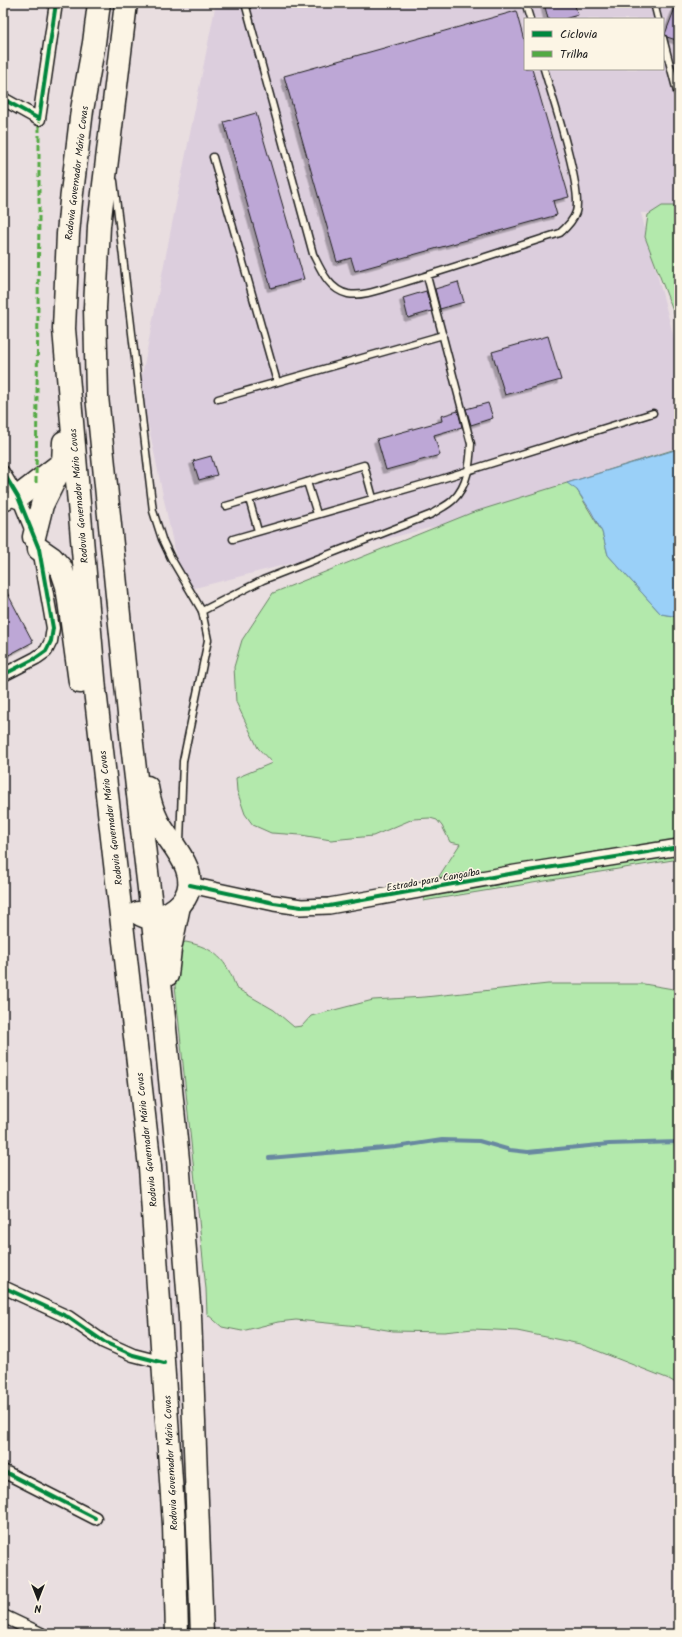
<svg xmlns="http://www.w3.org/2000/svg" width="682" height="1637" font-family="Kalam,sans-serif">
<defs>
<filter id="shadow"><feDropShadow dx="-3.5" dy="3.5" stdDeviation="0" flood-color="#0004"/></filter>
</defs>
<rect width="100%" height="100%" fill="#e9dee0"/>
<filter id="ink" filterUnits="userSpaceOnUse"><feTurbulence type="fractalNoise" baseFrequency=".025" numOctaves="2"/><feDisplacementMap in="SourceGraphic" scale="8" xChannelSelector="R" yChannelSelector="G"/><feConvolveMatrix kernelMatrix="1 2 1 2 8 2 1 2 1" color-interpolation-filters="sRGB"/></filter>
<g filter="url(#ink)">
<path fill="#dccedd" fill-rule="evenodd" d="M216 3H679V214L641 213 679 357V464L183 591 140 385ZM525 19H663V69H525Z"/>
<g fill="#b3e9ac" stroke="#688264">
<path d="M662 206H679V327L645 237 648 215Z"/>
<path d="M679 448V455L675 450 577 490 602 532 608 555 661 614 679 617V859L423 901 460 844 450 842 442 826 437 820 430 818 413 819 373 836 331 840 301 835 271 833 253 825 245 814 237 791 236 778 272 763 258 748 236 702 234 667 242 640 273 593 471 513Z"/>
<path d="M186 942C215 948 227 960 236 988L274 1010 294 1027 302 1026 311 1016 373 1000 425 997 548 984H644L679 990V1385L669 1379 580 1344 517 1331 473 1329 444 1332 393 1331 369 1327 296 1320 278 1322 242 1331 222 1327 207 1314 206 1289 172 956 180 943Z"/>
</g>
<path fill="#9ad0f8" stroke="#6888a0" d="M675 450 679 455V617L661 614 608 555 602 532 591 511 577 490 567 483Z"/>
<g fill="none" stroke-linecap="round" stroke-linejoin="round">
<path stroke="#6888a0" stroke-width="4" d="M269 1158 396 1147 442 1140 479 1141 510 1150 528 1152 609 1144 679 1142"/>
</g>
<g fill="#bda7d6" stroke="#1c1c1c" filter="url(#shadow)">
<path d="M544 3H574L578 15 564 19H548Z"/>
<path d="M677 3H679V41L667 37 665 34Z"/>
<path d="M516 11 525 44V69H532L569 197 553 201 557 215 355 271 351 258 337 262 284 76Z"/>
<path d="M256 113 304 279 271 288 224 122Z"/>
<path d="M458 282 464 302 440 309 435 289Z"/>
<path d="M426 291 432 311 408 318 403 298Z"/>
<path d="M548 336 561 380 505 395 492 352Z"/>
<path d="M488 403 493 418 471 425 466 409Z"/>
<path d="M458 411 462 427 434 435 440 455 386 470 377 439 442 421 441 416Z"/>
<path d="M211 456 217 475 199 480 193 461Z"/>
<path d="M3 585 33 642 3 658Z"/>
</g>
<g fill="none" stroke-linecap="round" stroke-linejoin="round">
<g stroke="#1c1c1c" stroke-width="9">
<g id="service">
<path d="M245 3 313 254C321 270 329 290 348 294 364 297 384 288 399 284 453 268 506 250 560 233 567 227 573 221 576 212 583 189 552 96 544 69"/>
<path d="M525 3 530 19"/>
<path d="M654 3 658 19"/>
<path d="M663 38 677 92"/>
<path d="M213 157 277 382"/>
<path d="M114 181 153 511 162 539 171 558 202 611"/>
<path d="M218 399 443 335"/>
<path d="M307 482 317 514"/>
<path d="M249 499 258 531"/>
<path d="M226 506 364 465 373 498"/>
<path d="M233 539 438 480 653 413"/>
<path d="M180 842 183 761 208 640 202 611 263 580 432 514C439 509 448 505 453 500 468 486 470 463 471 444L427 276"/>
</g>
</g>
<g stroke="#1c1c1c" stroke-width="15">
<g id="minor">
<path d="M3 99 39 119 56 3"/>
<path d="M3 472 18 497 39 549 53 628 51 641 46 651 36 658 3 675"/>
<path d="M3 505 18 497"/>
<path d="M3 1287 68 1317 104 1342 133 1355 164 1363"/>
<path d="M3 1471 95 1518"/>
<path d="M3 1616 41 1634"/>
</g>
</g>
<g stroke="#1c1c1c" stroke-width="18">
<path id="tertiary" d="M190 885 274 903 301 907 329 906 515 873 679 847"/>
</g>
<g stroke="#1c1c1c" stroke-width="25">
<g id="motorway">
<path d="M99 3 94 43 82 110 71 201 68 234 64 329 95 690 150 1167 174 1525 177 1634"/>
<path d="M126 3 99 226 95 308 97 396 132 744 163 1008 178 1160 190 1316 202 1634"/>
<path d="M18 497 57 467"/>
<path d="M34 537 42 505 63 463 64 442"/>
<path d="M39 549 52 558 61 568 67 586 80 682"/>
<path d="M138 913C147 919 154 918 164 915 173 911 180 906 185 898 201 871 170 844 158 822 152 810 149 799 147 787"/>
<path d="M167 975 170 949 179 906"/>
</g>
</g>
<use href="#service" stroke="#fcf5e5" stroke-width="6"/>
<use href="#minor" stroke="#fcf5e5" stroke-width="12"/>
<use href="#tertiary" stroke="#fcf5e5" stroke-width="15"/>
<use href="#motorway" stroke="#fcf5e5" stroke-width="22"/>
<path stroke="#52a943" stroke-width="3" stroke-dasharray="6 3" stroke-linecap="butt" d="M36 483 39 217V119"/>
<g stroke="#fcf5e5" stroke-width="6">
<g id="cycleway">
<path d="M3 99 39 119 56 3"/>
<path d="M3 472 18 497 39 549 53 628 51 641 46 651 36 658 3 675"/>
<path d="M190 885 274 903 301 907 329 906 515 873 679 847"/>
<path d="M3 1287 68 1317 104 1342 133 1355 164 1363"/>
<path d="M3 1471 95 1518"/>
</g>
</g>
<use href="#cycleway" stroke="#00873e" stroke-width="4"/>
</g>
</g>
<g text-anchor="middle" stroke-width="3" stroke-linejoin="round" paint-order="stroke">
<g font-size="10" fill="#1c1c1c" stroke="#fcf5e5">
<text transform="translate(76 173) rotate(-83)" y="4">Rodovia Governador Mário Covas</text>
<text transform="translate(78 496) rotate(-95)" y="4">Rodovia Governador Mário Covas</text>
<text transform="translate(110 818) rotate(-97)" y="4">Rodovia Governador Mário Covas</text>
<text transform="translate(433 879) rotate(-10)" y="4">Estrada para Cangaíba</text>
<text transform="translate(146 1140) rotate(-96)" y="4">Rodovia Governador Mário Covas</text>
<text transform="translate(170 1463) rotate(-93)" y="4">Rodovia Governador Mário Covas</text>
</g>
</g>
<rect width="682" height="1637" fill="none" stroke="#fcf5e5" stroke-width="16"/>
<rect x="8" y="8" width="666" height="1621" fill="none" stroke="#1c1c1c" stroke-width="1.5" filter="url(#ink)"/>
<rect x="524" y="18" width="140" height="52" fill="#fcf5e5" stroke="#a29e95"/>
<rect x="532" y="31" width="20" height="6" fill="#00873e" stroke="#a29e95"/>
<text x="560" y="38" font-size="12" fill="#1c1c1c">Ciclovia</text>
<rect x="532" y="51" width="20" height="6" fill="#52a943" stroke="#a29e95"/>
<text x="560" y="58" font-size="12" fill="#1c1c1c">Trilha</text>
<g transform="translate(38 1599) rotate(180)" stroke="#fcf5e5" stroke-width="3" paint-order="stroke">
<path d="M0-3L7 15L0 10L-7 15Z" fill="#1c1c1c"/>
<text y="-6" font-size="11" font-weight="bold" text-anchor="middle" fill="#1c1c1c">N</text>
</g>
</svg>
